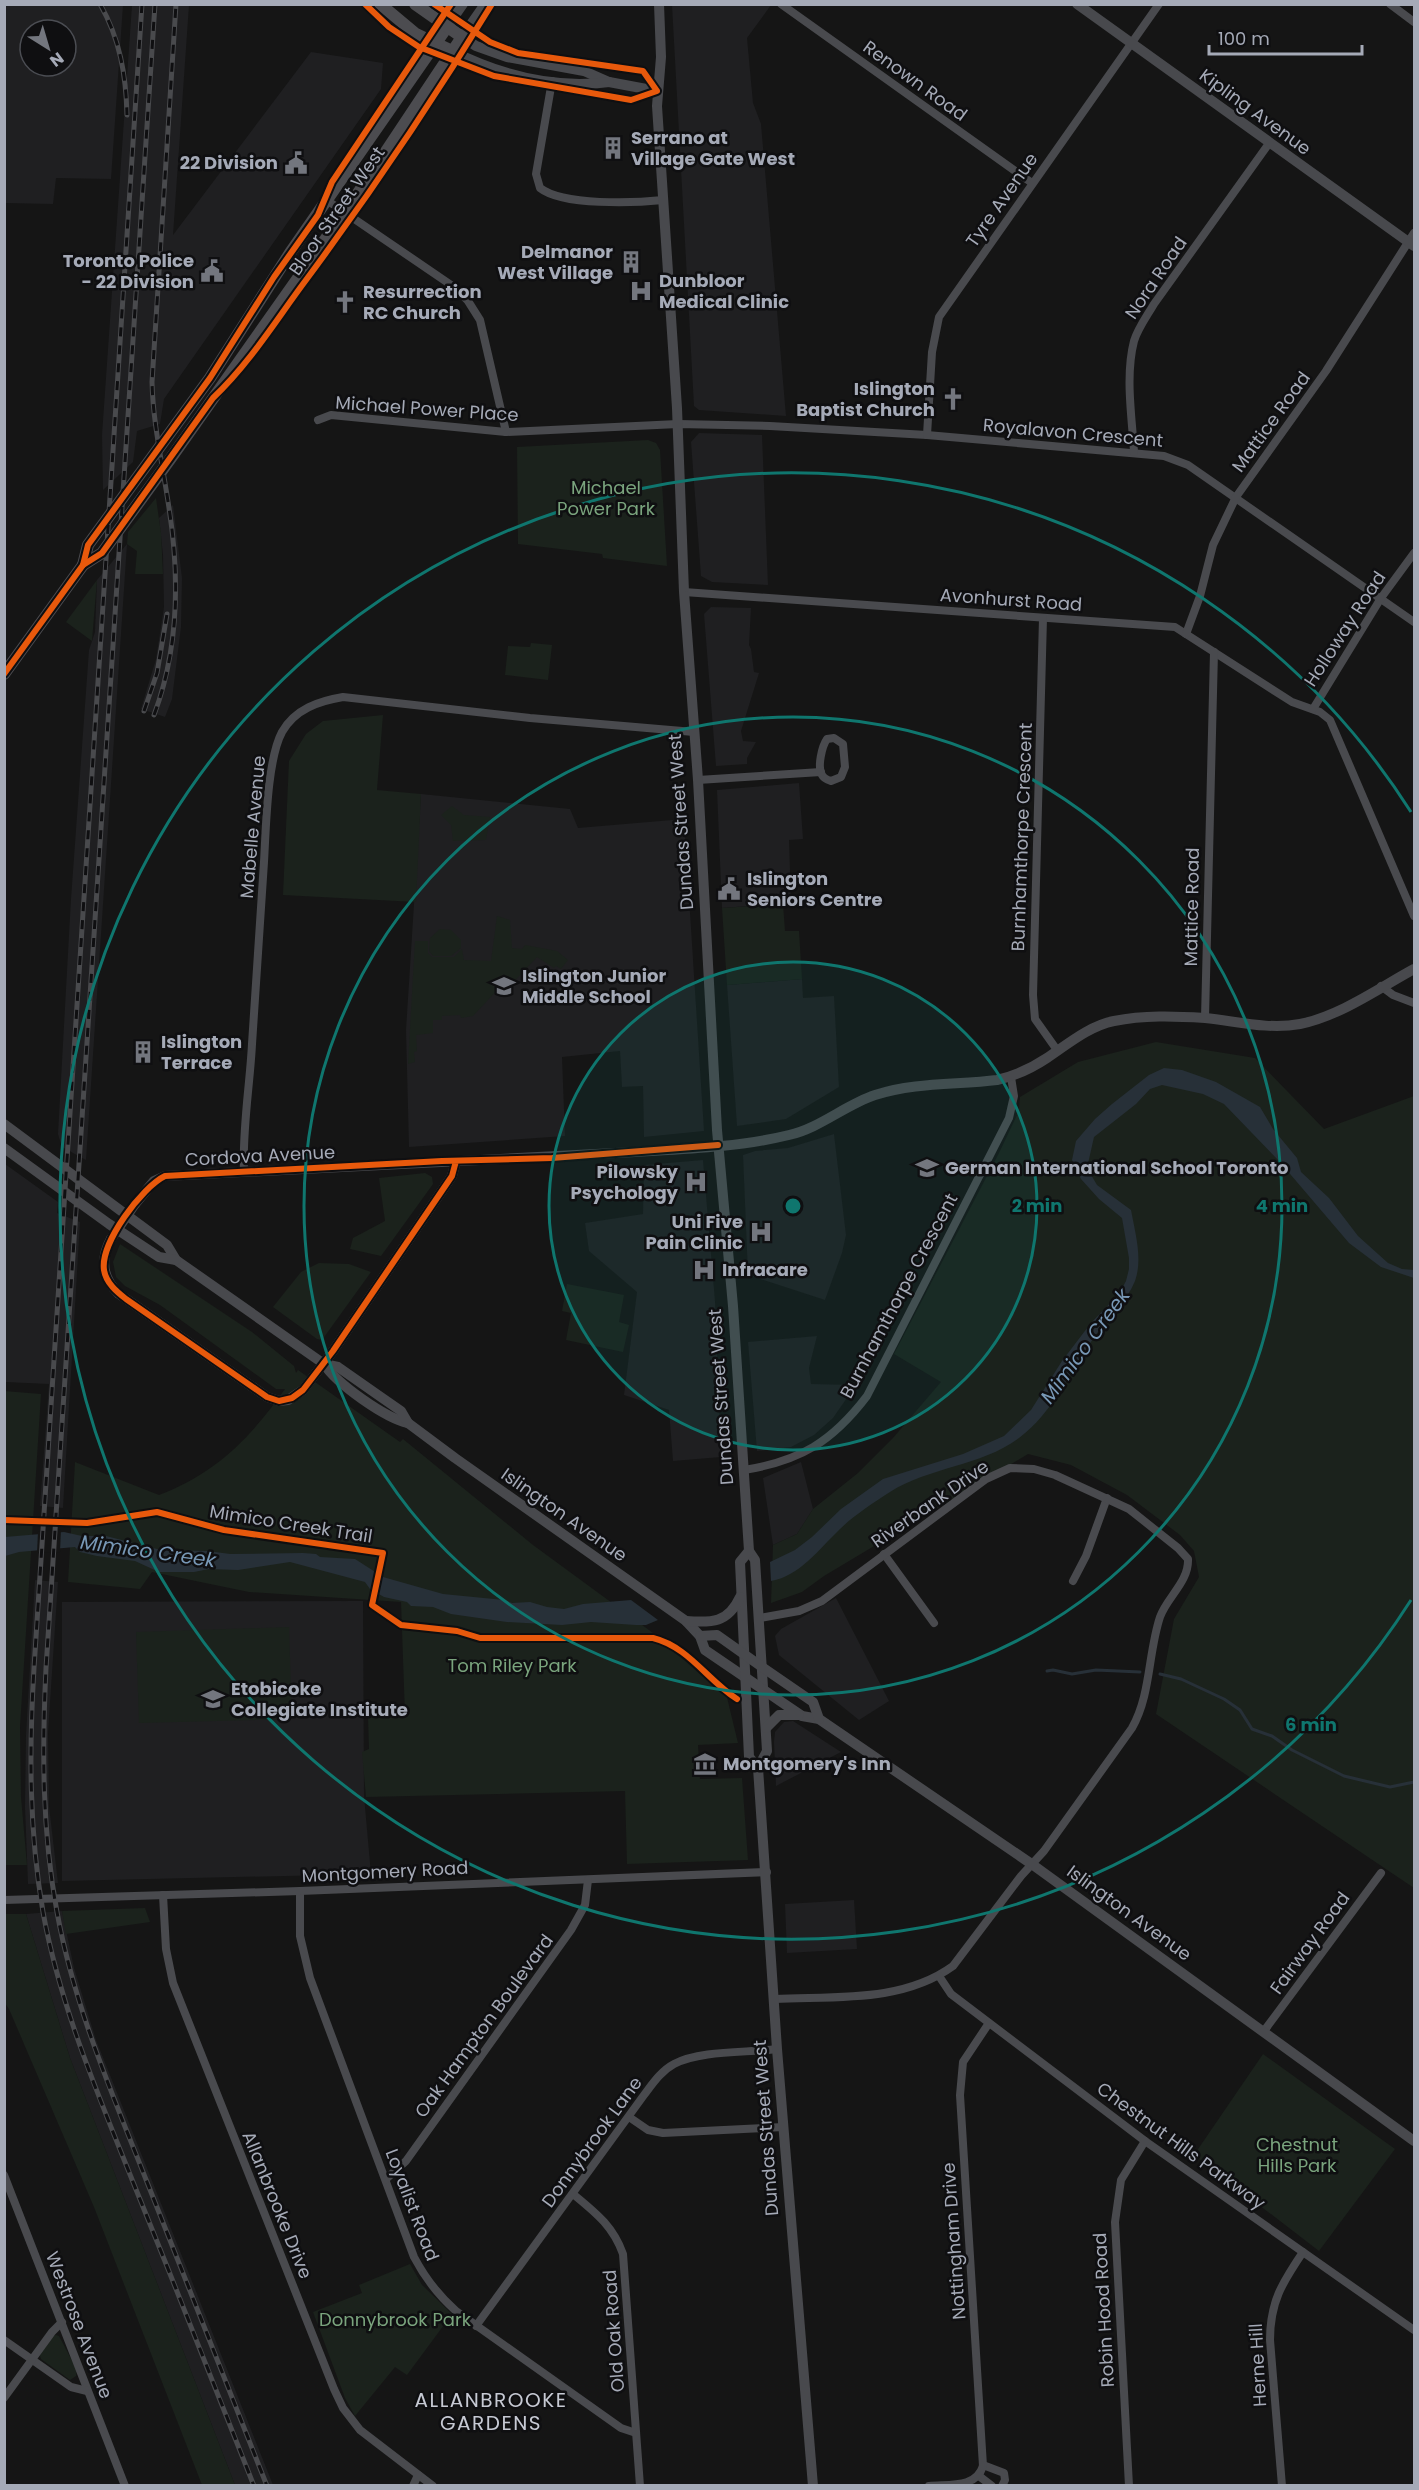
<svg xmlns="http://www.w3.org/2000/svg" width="1419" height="2490" font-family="Poppins,sans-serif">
<rect width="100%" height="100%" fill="#151515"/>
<g fill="#1f1f21" fill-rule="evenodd">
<path d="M5 4 123 5 111 179 56 178 53 204 5 203ZM30 30H66V66H30Z"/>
<path d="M132 5H189L173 235 311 52 383 63 381 89 164 399 160 424 137 431 133 462 103 490 102 435Z"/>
<path d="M672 5H771L747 38 753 103 761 124 786 416 699 410 694 406Z"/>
<path d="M699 433 762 435 768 585 712 582 701 576 691 442Z"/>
<path d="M173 505 182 578 181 627 172 699 165 717 141 709 156 659 164 607 163 555 159 518Z"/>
<path d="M127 544 86 1160 62 1147 58 1134 71 899 89 650 95 632 97 580Z"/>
<path d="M711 607 751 608 749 645 751 649 754 672 759 673 741 731 743 741 756 742 747 758V764L716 766 704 614Z"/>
<path d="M799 783 803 839 789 840 791 903 722 908 717 790Z"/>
<path d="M421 794 570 809 578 828 684 819 704 1131 644 1137 643 1086 622 1087 620 1051 562 1057 565 1136 409 1147 406 1030Z"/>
<path d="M802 979 803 998 834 996 839 1087 786 1119 737 1126 727 985Z"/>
<path d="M834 1134 846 1235 842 1253 825 1300 748 1275 743 1155 755 1151 788 1148Z"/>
<path d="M703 1160 715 1301 721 1457 673 1461 669 1410 624 1395 637 1292 589 1251 585 1223 643 1214 644 1165Z"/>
<path d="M5 1164 58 1202 57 1213 80 1222 63 1508 40 1506 49 1384 5 1382Z"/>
<path d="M817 1336 809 1368 811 1384 856 1385 833 1418 814 1435 791 1447 757 1451 748 1342Z"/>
<path d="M801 1462 813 1509 797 1534 773 1545 763 1478Z"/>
<path d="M35 1580 58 1582 48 1733 49 1806 58 1883 28 1884 25 1807 26 1735Z"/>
<path d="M836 1598 889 1701 859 1720 779 1655 775 1636 781 1629Z"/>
<path d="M363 1601 364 1796 371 1874 62 1881V1602Z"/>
<path d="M793 1721 841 1752 776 1786 774 1742 775 1732 784 1722Z"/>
<path d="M854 1900 857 1949 787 1953 785 1904Z"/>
<path d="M62 1911 74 1968 96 2040 273 2485H235L70 2058 26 1914Z"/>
</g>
<g fill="#1b221c">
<path d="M648 440 656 443 660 450 667 566 603 558 602 554 518 544 517 447Z"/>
<path d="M156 498 161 533 163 574H135L137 551 127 544 128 532Z"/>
<path d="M97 580 92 641 66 622Z"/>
<path d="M531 643 552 645 548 680 505 675 508 646 530 647Z"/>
<path d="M383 715 377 790 421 794 416 902 283 895 289 761 306 734 323 721Z"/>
<path d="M452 806 464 815 490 817 486 840 453 841 451 825 441 815Z"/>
<path d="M783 904 785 931H799L802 979 727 985 722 908Z"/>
<path d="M497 916 510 920 512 948 522 949 525 945 557 951 568 960 561 969 556 966 554 968 537 957 506 990 501 986 473 1016 461 1018 460 1015 442 1016V1020H433V1033L416 1035 417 1051 414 1052 415 1062 408 1064 415 941H428V953L432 957H454L462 949 464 960 491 961Z"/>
<path d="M440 929 451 930 461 940V948L451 956H433L429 951 430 938Z"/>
<path d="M1156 1042 1255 1058 1324 1129 1414 1096V1888L1156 1714 1174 1619 1199 1577 1194 1551 1180 1535 1127 1495 1071 1465 1028 1454 824 1576 802 1592 771 1603 773 1545 797 1534 813 1509 858 1473 893 1438 941 1382 894 1354 999 1153 1019 1111 1020 1097 1078 1062Z"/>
<path d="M425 1173 432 1177 433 1184 381 1256 350 1249 353 1238 385 1221 379 1178Z"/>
<path d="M120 1244 252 1332 294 1366 296 1373 298 1370 400 1442 403 1439 533 1545 724 1685 738 1743 698 1745 700 1779 742 1778 748 1860 627 1864 625 1791 366 1797 362 1752 369 1749 368 1717 372 1716 370 1708 405 1715 401 1602 249 1592 152 1572 140 1589 68 1582 75 1462 159 1495C217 1473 250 1438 285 1389H276L160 1305 125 1286 116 1277 113 1262Z"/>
<path d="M319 1263 349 1264 371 1272 322 1340 317 1339 273 1307 301 1272Z"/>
<path d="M567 1284 624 1295 619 1322 629 1325 623 1352 566 1340 571 1313 562 1311Z"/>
<path d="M4 1391 41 1394 20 1727 21 1797 27 1865H5Z"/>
<path d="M289 1627 292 1719 139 1723 136 1632Z"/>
<path d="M145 1908 150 1922 66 1934 62 1911Z"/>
<path d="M5 1914H26L70 2058 235 2485H202L94 2207 9 2009 5 2003Z"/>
<path d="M1263 2054 1395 2149 1319 2251 1194 2155Z"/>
<path d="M410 2264 422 2285 452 2314 407 2375 395 2367 355 2416 345 2398 313 2312 362 2293 359 2285Z"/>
<path d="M56 2335 59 2336 77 2370 76 2376 70 2380 41 2359 39 2353 52 2336Z"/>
</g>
<g fill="#273038">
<path d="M1164 1068 1182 1070 1216 1082 1260 1107 1273 1129 1297 1158 1301 1172 1329 1198 1358 1236 1388 1263 1402 1269 1414 1270V1278L1381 1267 1349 1243 1279 1161 1224 1104 1203 1094 1162 1085 1150 1089 1136 1104 1094 1137 1087 1168 1097 1185 1131 1210C1135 1232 1143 1259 1135 1281 1126 1303 1108 1318 1095 1336 1071 1370 1053 1413 1019 1438 982 1466 929 1467 890 1492 873 1503 853 1516 839 1530 819 1549 800 1576 771 1581L770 1562 795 1550 812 1537 841 1509 883 1479 963 1454 1004 1436 1031 1410 1062 1361 1091 1323 1119 1294 1126 1281 1129 1269V1258L1122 1218 1099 1199 1081 1179 1072 1160 1076 1141 1095 1119 1112 1104 1149 1075Z"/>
<path d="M64 1532 82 1536H106L161 1550 208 1551 230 1554 303 1553 316 1554 320 1557 355 1559 383 1577 443 1594 504 1600 512 1603 530 1602 547 1607 564 1609 583 1604 631 1600 658 1620 646 1625H636L591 1622 562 1625 507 1622 451 1614 433 1607 411 1606 407 1602 384 1597 370 1589 365 1582 290 1562 238 1570 209 1569 194 1572H159L135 1561 97 1556 80 1552 75 1547 19 1552 5 1556V1537Z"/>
</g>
<path fill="#151515" d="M61 1529 60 1552 37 1553 38 1532Z"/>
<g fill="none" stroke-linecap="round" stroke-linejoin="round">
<g stroke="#273038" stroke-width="3">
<path d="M1047 1671 1053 1670 1072 1674 1096 1670 1140 1672"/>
<path d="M1160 1674 1181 1679 1224 1699 1240 1710 1252 1729 1272 1736 1292 1750 1344 1776 1390 1787 1414 1782"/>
</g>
<g stroke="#494a4e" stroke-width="8">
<path d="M781 4 1032 183"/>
<path d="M1390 4 1414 22"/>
<path d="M552 81 536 174 540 188C563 206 635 203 663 200"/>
<path d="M328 201 454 287 468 301 480 320 506 432"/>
<path d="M318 420 331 415 506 432 678 424 770 426 927 435 1164 456 1188 465 1414 622"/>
<path d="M927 435 932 352 939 317 1159 4"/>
<path d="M1134 452C1132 417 1125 376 1134 341 1138 328 1147 316 1154 304L1270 142"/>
<path d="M684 592 1175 627 1292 702 1320 712 1330 720 1414 916"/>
<path d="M1043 618 1033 995 1035 1019 1057 1050"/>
<path d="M1186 634 1200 596 1213 545 1236 497 1326 371 1414 233"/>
<path d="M1313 709 1381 598 1414 553"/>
<path d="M834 738 843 744 845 767 841 777 831 781C828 780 824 779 822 775 817 767 822 746 827 739Z"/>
<path d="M698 780 821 772"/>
<path d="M1381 986 1393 995 1414 1003"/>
<path d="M1205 1018 1214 652"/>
<path d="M244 1171C242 1131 250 1084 252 1044 256 983 260 923 264 862 266 829 267 760 282 732 295 709 319 701 343 697L530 718 694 732"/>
<path d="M744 1470C800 1461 832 1442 867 1396L1009 1118 1014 1096 1011 1077"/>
<path d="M884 1554 934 1623"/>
<path d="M1073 1581 1086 1556 1107 1498"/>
<path d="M760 1618 799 1611 822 1601 986 1479 1010 1468 1034 1469 1055 1475 1129 1509 1178 1548 1188 1559C1189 1582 1167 1597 1160 1617 1148 1653 1151 1695 1132 1728L1044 1851 1021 1876 953 1966C902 2003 834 1996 775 1999"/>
<path d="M300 1891V1936L310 1978 414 2257C425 2278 438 2295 456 2311L621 2428 636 2433"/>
<path d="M163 1895 166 1949 173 1983 334 2389 343 2408 360 2430 433 2486"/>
<path d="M4 1900 300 1891 767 1872"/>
<path d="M939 1976 951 1994 1145 2141 1414 2330"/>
<path d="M1264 2031 1381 1873"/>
<path d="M629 2117 648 2130 663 2133 784 2127"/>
<path d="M4 2175 125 2486"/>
<path d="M386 2179 406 2161 571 1930 585 1905 588 1880"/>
<path d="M573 2194C596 2213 613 2226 623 2254L640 2486"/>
<path d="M476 2326 644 2095C653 2083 661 2071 674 2064 701 2050 747 2053 777 2049"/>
<path d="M4 2340 71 2387 87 2391"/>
<path d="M4 2398 52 2332 62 2322"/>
<path d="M983 2465 1004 2473 1005 2480 1002 2486"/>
<path d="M979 2476 992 2486"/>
<path d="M413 2486 418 2475"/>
<path d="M929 2486C948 2484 976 2489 983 2466L960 2095 963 2062 989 2023"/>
<path d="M1129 2486 1115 2222 1121 2180 1145 2141"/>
<path d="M1282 2486 1270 2340C1270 2302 1282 2283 1303 2252"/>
</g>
<g stroke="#48494d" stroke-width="10">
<path d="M485 4 462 37 476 46 507 57 584 71 609 82 657 91"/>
<path d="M659 4 661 57 657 106 677 408 684 592 698 780 717 1130 733 1306 749 1551 755 1560 767 1751 758 1768 777 2049 813 2486"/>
<path d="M1077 4 1414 246"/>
<path d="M447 27 463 4"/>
<path d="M452 51C500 75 555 89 609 82"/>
<path d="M4 1124 167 1245 176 1260 324 1364C337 1384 385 1418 408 1423"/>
<path d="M4 1148 109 1224 159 1257 176 1260"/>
<path d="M135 1204 154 1181 165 1176 635 1152C685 1149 740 1147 789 1135 820 1128 845 1105 875 1095 915 1082 957 1085 997 1080 1015 1076 1032 1068 1047 1058 1068 1044 1089 1026 1114 1021 1144 1015 1174 1016 1205 1018 1236 1021 1268 1030 1300 1024 1340 1016 1379 988 1414 969"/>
<path d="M111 1239C100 1259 102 1278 119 1294L267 1397 279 1401 288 1400 303 1390 333 1351 452 1176 456 1161"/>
<path d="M324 1364 338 1367 378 1395 401 1411 408 1423 455 1458 686 1621 700 1636 705 1650 802 1716 819 1719 1033 1865 1414 2141"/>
<path d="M749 1551 740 1562 749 1757 758 1768"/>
<path d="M686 1621C712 1623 728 1623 740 1597"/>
<path d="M700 1636 717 1635 762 1667 813 1702 819 1719"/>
<path d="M766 1728 779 1715H799"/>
</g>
<g stroke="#4c4c50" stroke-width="12">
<path d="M380 4 416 34 452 51"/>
<path d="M83 565 88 545 210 378 290 253 447 27"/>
<path d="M4 674 83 565 102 553 171 458 363 186 462 37 415 4"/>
</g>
<g stroke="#494a4d" stroke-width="5">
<g id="rail">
<path d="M100 4C120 39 126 75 127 115"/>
<path d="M142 4 34 1668C29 1750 29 1831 43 1912 60 2006 98 2094 133 2182 174 2283 214 2384 254 2486"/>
<path d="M155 4 46 1668C42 1750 42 1831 57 1912 74 2006 112 2093 147 2182 187 2283 227 2384 267 2486"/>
<path d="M144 711 157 673 167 614"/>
<path d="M154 715C179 648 180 578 169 508 163 466 153 425 152 382L176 4"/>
</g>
</g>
<use href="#rail" stroke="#0f0f11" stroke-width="3" stroke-dasharray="9" stroke-linecap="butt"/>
<path stroke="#48494d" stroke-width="10" d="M111 1239 135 1204"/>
<g stroke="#0f0f11" stroke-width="10">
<g id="cycleway">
<path d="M365 4 389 27 419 47 494 76 631 100 657 91 643 71 518 53 490 42 434 4"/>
<path d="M83 565 88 545 210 378 274 277 318 215 332 182 451 4"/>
<path d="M4 674 83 565 102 553 213 398C250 363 276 320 306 280 372 191 434 99 492 4"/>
<path d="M456 1161 452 1176 333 1351 303 1390 292 1398 279 1401 267 1397 126 1299C117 1292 106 1283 104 1270 100 1243 142 1187 165 1176L442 1161 552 1158 718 1145"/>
<path d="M4 1520 87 1523 157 1512 224 1530 383 1553 372 1605 401 1625 457 1631 480 1638H653C689 1647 707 1680 737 1699"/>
</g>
</g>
<use href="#cycleway" stroke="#e8590c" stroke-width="6"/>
</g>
<circle cx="793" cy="1206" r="244" fill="#0f766e" fill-opacity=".12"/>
<g fill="none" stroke="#0f766e" stroke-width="3">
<circle cx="793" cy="1206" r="244"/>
<circle cx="793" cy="1206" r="489"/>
<path d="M1411 1600A733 733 0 1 1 1411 812"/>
</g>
<defs>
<g id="building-bare" transform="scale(1.8)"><path d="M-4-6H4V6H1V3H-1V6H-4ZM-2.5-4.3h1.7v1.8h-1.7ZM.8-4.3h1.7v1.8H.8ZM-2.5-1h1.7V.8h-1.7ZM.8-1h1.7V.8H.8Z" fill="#73767e" stroke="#0f0f11" stroke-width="2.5" paint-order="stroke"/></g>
<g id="civic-bare" transform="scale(1.8)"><path d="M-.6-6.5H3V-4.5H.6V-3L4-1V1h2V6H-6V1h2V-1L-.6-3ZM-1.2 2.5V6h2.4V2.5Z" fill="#73767e" stroke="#0f0f11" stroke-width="2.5" paint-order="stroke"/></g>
<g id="hospital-bare" transform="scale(1.8)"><path d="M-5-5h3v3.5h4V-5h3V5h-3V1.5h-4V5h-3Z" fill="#73767e" stroke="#0f0f11" stroke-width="2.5" paint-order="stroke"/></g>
<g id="church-bare" transform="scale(1.8)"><path d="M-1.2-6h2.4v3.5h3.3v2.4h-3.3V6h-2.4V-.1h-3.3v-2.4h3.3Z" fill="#73767e" stroke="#0f0f11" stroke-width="2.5" paint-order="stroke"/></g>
<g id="school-bare" transform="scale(1.8)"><path d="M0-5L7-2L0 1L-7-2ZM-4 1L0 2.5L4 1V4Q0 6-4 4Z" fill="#73767e" stroke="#0f0f11" stroke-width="2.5" paint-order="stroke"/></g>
<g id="museum-bare" transform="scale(1.8)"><path d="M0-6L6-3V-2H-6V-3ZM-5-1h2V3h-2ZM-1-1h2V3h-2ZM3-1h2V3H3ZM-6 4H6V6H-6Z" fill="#73767e" stroke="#0f0f11" stroke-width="2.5" paint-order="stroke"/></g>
</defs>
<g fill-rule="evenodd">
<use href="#building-bare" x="613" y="148"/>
<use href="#civic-bare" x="296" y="163"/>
<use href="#building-bare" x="631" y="262"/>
<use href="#civic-bare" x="212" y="271"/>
<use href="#hospital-bare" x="641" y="291"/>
<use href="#church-bare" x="345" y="302"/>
<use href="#church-bare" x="953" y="399"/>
<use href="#civic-bare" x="729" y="889"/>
<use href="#school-bare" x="504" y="986"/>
<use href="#building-bare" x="143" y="1052"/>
<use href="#school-bare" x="927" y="1168"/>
<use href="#hospital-bare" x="696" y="1182"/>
<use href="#hospital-bare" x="761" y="1232"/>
<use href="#hospital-bare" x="704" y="1270"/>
<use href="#school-bare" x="213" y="1699"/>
<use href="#museum-bare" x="705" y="1764"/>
</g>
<g text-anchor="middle" stroke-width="5" stroke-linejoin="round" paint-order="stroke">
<g font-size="18" fill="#a5aab7" stroke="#0f0f11">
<text transform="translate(915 81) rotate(36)" y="6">Renown Road</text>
<text transform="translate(1255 112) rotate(36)" y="6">Kipling Avenue</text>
<text transform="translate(1002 200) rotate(-55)" y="6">Tyre Avenue</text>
<text transform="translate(337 211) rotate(-55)" y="6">Bloor Street West</text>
<text transform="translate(1156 278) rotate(-56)" y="6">Nora Road</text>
<text transform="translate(427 409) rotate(4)" y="6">Michael Power Place</text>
<text transform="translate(1271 422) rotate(-54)" y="6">Mattice Road</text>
<text transform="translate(1073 433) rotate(5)" y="6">Royalavon Crescent</text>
<text transform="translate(1011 600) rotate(4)" y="6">Avonhurst Road</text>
<text transform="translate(1345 629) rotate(-57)" y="6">Holloway Road</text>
<text transform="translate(681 822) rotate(-94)" y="6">Dundas Street West</text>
<text transform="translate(253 827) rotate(-85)" y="6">Mabelle Avenue</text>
<text transform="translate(1022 837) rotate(-88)" y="6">Burnhamthorpe Crescent</text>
<text transform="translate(1192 907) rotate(-89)" y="6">Mattice Road</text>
<text transform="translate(260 1156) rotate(-3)" y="6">Cordova Avenue</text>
<text transform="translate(899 1296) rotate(-62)" y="6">Burnhamthorpe Crescent</text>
<text transform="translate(721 1397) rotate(-94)" y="6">Dundas Street West</text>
<text transform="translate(930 1504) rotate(-35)" y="6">Riverbank Drive</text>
<text transform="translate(564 1515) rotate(35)" y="6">Islington Avenue</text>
<text transform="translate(291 1524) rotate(9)" y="6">Mimico Creek Trail</text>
<text transform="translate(385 1872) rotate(-3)" y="6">Montgomery Road</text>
<text transform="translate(1129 1913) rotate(36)" y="6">Islington Avenue</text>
<text transform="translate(1310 1943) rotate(-54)" y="6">Fairway Road</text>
<text transform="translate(484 2026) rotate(-54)" y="6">Oak Hampton Boulevard</text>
<text transform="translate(766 2128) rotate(-94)" y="6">Dundas Street West</text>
<text transform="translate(592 2142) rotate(-54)" y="6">Donnybrook Lane</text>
<text transform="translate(1181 2146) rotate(36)" y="6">Chestnut Hills Parkway</text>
<text transform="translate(277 2205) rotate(68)" y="6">Allanbrooke Drive</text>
<text transform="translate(412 2205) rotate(69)" y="6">Loyalist Road</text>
<text transform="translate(954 2241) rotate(-94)" y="6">Nottingham Drive</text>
<text transform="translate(1104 2310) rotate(-93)" y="6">Robin Hood Road</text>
<text transform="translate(79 2325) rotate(69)" y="6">Westrose Avenue</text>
<text transform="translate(614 2331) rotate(-94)" y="6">Old Oak Road</text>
<text transform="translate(1258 2365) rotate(-93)" y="6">Herne Hill</text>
</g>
<g font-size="18" font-weight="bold" fill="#a5aab7" stroke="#0f0f11" text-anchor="start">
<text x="631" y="144">Serrano at<tspan x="631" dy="21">Village Gate West</tspan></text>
<text x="278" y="169" text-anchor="end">22 Division</text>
<text x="613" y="258" text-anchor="end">Delmanor<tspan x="613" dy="21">West Village</tspan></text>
<text x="194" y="267" text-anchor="end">Toronto Police<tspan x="194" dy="21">- 22 Division</tspan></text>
<text x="659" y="287">Dunbloor<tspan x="659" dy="21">Medical Clinic</tspan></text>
<text x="363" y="298">Resurrection<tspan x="363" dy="21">RC Church</tspan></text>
<text x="935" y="395" text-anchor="end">Islington<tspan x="935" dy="21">Baptist Church</tspan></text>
<text x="747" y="885">Islington<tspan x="747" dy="21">Seniors Centre</tspan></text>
<text x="522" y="982">Islington Junior<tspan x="522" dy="21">Middle School</tspan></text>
<text x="161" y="1048">Islington<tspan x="161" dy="21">Terrace</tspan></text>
<text x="945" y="1174">German International School Toronto</text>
<text x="678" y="1178" text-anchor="end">Pilowsky<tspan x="678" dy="21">Psychology</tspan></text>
<text x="743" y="1228" text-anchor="end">Uni Five<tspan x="743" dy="21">Pain Clinic</tspan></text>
<text x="722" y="1276">Infracare</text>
<text x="231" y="1695">Etobicoke<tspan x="231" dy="21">Collegiate Institute</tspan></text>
<text x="723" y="1770">Montgomery's Inn</text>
</g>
<g font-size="18" fill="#7aa47d" stroke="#0f0f11">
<text x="606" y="494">Michael<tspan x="606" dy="21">Power Park</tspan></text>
<text x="512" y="1672">Tom Riley Park</text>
<text x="1297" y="2151">Chestnut<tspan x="1297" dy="21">Hills Park</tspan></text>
<text x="395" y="2326">Donnybrook Park</text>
</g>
<g font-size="20" font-style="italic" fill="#7898b6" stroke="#0f0f11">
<text transform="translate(1085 1346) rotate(-54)" y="7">Mimico Creek</text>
<text transform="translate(148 1551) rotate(8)" y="7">Mimico Creek</text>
</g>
<g font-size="20" letter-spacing="1.5" fill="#c6c9d3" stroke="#0f0f11">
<text x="491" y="2407">ALLANBROOKE<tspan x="491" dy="23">GARDENS</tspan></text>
</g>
</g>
<circle cx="793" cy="1206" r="9" fill="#0f766e" stroke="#0f0f11" stroke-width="3"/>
<g font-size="18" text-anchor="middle" font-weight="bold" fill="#0f766e" stroke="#0f0f11" stroke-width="5" stroke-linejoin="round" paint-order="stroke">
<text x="1037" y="1212">2 min</text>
<text x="1282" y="1212">4 min</text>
<text x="1311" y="1731">6 min</text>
</g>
<rect width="1419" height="2490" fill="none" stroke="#a5aab7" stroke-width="12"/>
<g transform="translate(48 48) rotate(143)"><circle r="28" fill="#0f0f11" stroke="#4b4d53" stroke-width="1.5"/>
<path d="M0-4.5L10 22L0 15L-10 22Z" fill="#73767e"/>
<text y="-9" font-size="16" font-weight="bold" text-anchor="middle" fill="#a5aab7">N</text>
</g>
<path d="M1209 45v9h153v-9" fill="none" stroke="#a5aab7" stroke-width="3"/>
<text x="1218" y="45" font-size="18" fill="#a5aab7" stroke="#0f0f11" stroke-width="4.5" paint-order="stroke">100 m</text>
</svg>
